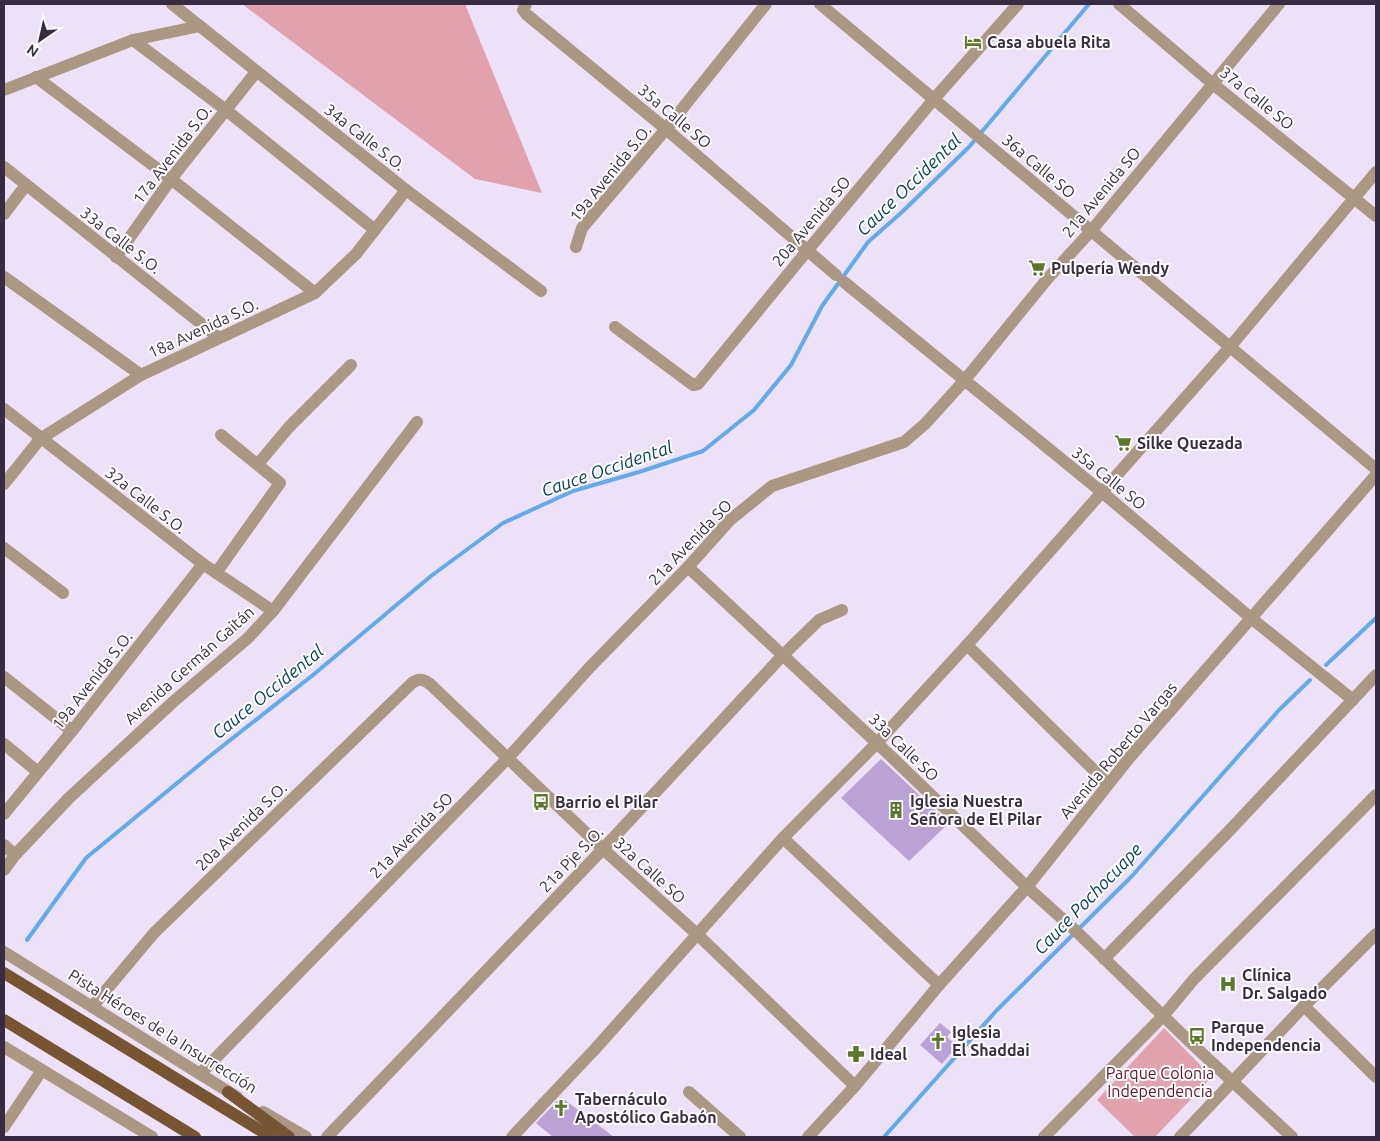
<svg xmlns="http://www.w3.org/2000/svg" width="1380" height="1141" font-family="Ubuntu,sans-serif">
<rect width="100%" height="100%" fill="#ece1f7"/>
<g fill="#e1a2ae">
<path d="M242 4H465L542 193 475 179Z"/>
<path d="M1164 1028 1212 1077 1155 1137H1135L1097 1100Z"/>
</g>
<g fill="none" stroke-linecap="round" stroke-linejoin="round">
<g stroke="#63aae8" stroke-width="4">
<path d="M1326 665 1376 618"/>
<path d="M27 940 86 858 210 756 313 675 431 576 503 523 573 491 639 472 703 451 754 410 791 365 822 306 868 242 902 212 969 147 1089 4"/>
<path d="M884 1137 997 1010 1132 876 1280 709 1310 680"/>
</g>
</g>
<g fill="#bba2d6">
<path d="M881 759 949 823 909 861 841 798Z"/>
<path d="M940 1023 951 1032 947 1037 957 1046 942 1064 920 1045Z"/>
<path d="M561 1097 614 1137H553L536 1123Z"/>
</g>
<g fill="none" stroke-linecap="round" stroke-linejoin="round">
<g stroke="#aa9784" stroke-width="12">
<path d="M172 4 406 190 541 291"/>
<path d="M526 4 523 10 526 14 666 129 836 275"/>
<path d="M820 4 1376 469"/>
<path d="M1119 4 1213 84 1376 216"/>
<path d="M133 40 226 110 375 230"/>
<path d="M36 77 171 179 315 293"/>
<path d="M4 90 133 40 200 26"/>
<path d="M4 167 218 337"/>
<path d="M4 214 26 185"/>
<path d="M576 247 582 228 666 129 766 4"/>
<path d="M116 257 171 179 256 72"/>
<path d="M4 277 141 375"/>
<path d="M844 282 1103 493 1251 618 1353 700"/>
<path d="M615 327 693 385 698 384 807 251 934 99 1018 4"/>
<path d="M4 409 203 564 273 611"/>
<path d="M258 464 289 427 351 365"/>
<path d="M4 484 40 439 141 375 315 293 356 254 406 190"/>
<path d="M4 548 63 593"/>
<path d="M688 567 877 743 1027 887 1077 932 1190 1042 1292 1137"/>
<path d="M216 573 280 483 221 435"/>
<path d="M967 645 1108 784"/>
<path d="M4 677 72 731"/>
<path d="M4 744 38 772"/>
<path d="M4 814 72 731 203 564"/>
<path d="M783 838 939 985"/>
<path d="M4 845 15 855"/>
<path d="M4 870 15 855 69 798 173 702 248 638 273 611 417 422"/>
<path d="M4 952 237 1097"/>
<path d="M1104 959 1229 831 1376 675"/>
<path d="M1304 1006 1376 1077"/>
<path d="M92 1007 154 933 412 683C419 678 423 679 430 684L603 849 698 935 855 1086"/>
<path d="M4 1047 152 1137"/>
<path d="M200 1074 508 758 590 667 688 567 730 520 772 486 904 442 925 424 964 381 1048 278 1091 231 1279 4"/>
<path d="M689 1092 740 1137"/>
<path d="M263 1112 306 1137"/>
<path d="M4 1127 42 1070"/>
<path d="M327 1137 603 849 783 655 819 620 842 610"/>
<path d="M512 1137 596 1048 783 838 877 743 967 645 1230 347 1376 172"/>
<path d="M808 1137 855 1086 939 985 1027 887 1130 757 1376 475"/>
<path d="M1044 1137 1164 1015 1194 979 1376 795"/>
<path d="M1180 1137 1304 1006 1376 934"/>
</g>
<g stroke="#775532" stroke-width="12">
<path d="M4 973 271 1137"/>
<path d="M4 1020 195 1137"/>
<path d="M228 1092 289 1137"/>
</g>
</g>
<defs>
<g id="hotel-bare" transform="scale(1.35)"><path d="M-6-4.5h1.5V1H6V5H4.5V3h-9V5H-6ZM-4 0a1.8 1.8 0 1 1 3.6 0ZM.5 0V-2.5h3Q6-2.5 6 0Z" fill="#5c772b" stroke="#fff" stroke-width="2.5" paint-order="stroke"/></g>
<g id="supermarket-bare" transform="scale(1.35)"><path d="M-6-5.5h2.5l.6 2H6L4.5 2H-2.5L-4.4-4H-6ZM-1.5 3.2a1.3 1.3 0 1 0 .1 0ZM3 3.2a1.3 1.3 0 1 0 .1 0Z" fill="#5c772b" stroke="#fff" stroke-width="2.5" paint-order="stroke"/></g>
<g id="bus-bare" transform="scale(1.35)"><path d="M-5-6H5V4H4V6H2V4H-2V6H-4V4H-5ZM-3.5-4V0h7V-4ZM-3.5 1.2v1.5H-2V1.2ZM2 1.2v1.5H3.5V1.2Z" fill="#5c772b" stroke="#fff" stroke-width="2.5" paint-order="stroke"/></g>
<g id="building-bare" transform="scale(1.35)"><path d="M-4-6H4V6H1V3H-1V6H-4ZM-2.5-4.3h1.7v1.8h-1.7ZM.8-4.3h1.7v1.8H.8ZM-2.5-1h1.7V.8h-1.7ZM.8-1h1.7V.8H.8Z" fill="#5c772b" stroke="#fff" stroke-width="2.5" paint-order="stroke"/></g>
<g id="hospital-bare" transform="scale(1.35)"><path d="M-5-5h3v3.5h4V-5h3V5h-3V1.5h-4V5h-3Z" fill="#5c772b" stroke="#fff" stroke-width="2.5" paint-order="stroke"/></g>
<g id="church-bare" transform="scale(1.35)"><path d="M-1.2-6h2.4v3.5h3.3v2.4h-3.3V6h-2.4V-.1h-3.3v-2.4h3.3Z" fill="#5c772b" stroke="#fff" stroke-width="2.5" paint-order="stroke"/></g>
<g id="pharmacy-bare" transform="scale(1.35)"><path d="M-2-6h4v4h4v4h-4v4h-4v-4h-4v-4h4Z" fill="#5c772b" stroke="#fff" stroke-width="2.5" paint-order="stroke"/></g>
</defs>
<g fill-rule="evenodd">
<use href="#hotel-bare" x="973" y="42"/>
<use href="#supermarket-bare" x="1037" y="268"/>
<use href="#supermarket-bare" x="1123" y="443"/>
<use href="#bus-bare" x="541" y="802"/>
<use href="#building-bare" x="896" y="810"/>
<use href="#hospital-bare" x="1228" y="984"/>
<use href="#bus-bare" x="1197" y="1036"/>
<use href="#church-bare" x="938" y="1041"/>
<use href="#pharmacy-bare" x="856" y="1054"/>
<use href="#church-bare" x="561" y="1108"/>
</g>
<g text-anchor="middle" stroke-width="4" stroke-linejoin="round" paint-order="stroke">
<g font-size="16" font-weight="bold" fill="#372c42" stroke="#fff" text-anchor="start">
<text x="987" y="48">Casa abuela Rita</text>
<text x="1051" y="274">Pulpería Wendy</text>
<text x="1137" y="449">Silke Quezada</text>
<text x="910" y="807">Iglesia Nuestra<tspan x="910" dy="18">Señora de El Pilar</tspan></text>
<text x="555" y="808">Barrio el Pilar</text>
<text x="1242" y="981">Clínica<tspan x="1242" dy="18">Dr. Salgado</tspan></text>
<text x="1211" y="1033">Parque<tspan x="1211" dy="18">Independencia</tspan></text>
<text x="952" y="1038">Iglesia<tspan x="952" dy="18">El Shaddai</tspan></text>
<text x="870" y="1060">Ideal</text>
<text x="575" y="1105">Tabernáculo<tspan x="575" dy="18">Apostólico Gabaón</tspan></text>
</g>
<g font-size="16" fill="#372c42" stroke="#fff">
<text transform="translate(1257 98) rotate(39)" y="6">37a Calle SO</text>
<text transform="translate(675 116) rotate(40)" y="6">35a Calle SO</text>
<text transform="translate(365 137) rotate(38)" y="6">34a Calle S.O.</text>
<text transform="translate(172 154) rotate(-53)" y="6">17a Avenida S.O.</text>
<text transform="translate(1039 166) rotate(40)" y="6">36a Calle SO</text>
<text transform="translate(610 173) rotate(-51)" y="6">19a Avenida S.O.</text>
<text transform="translate(1101 192) rotate(-50)" y="6">21a Avenida SO</text>
<text transform="translate(811 221) rotate(-50)" y="6">20a Avenida SO</text>
<text transform="translate(121 240) rotate(38)" y="6">33a Calle S.O.</text>
<text transform="translate(203 328) rotate(-25)" y="6">18a Avenida S.O.</text>
<text transform="translate(1109 478) rotate(39)" y="6">35a Calle SO</text>
<text transform="translate(146 500) rotate(38)" y="6">32a Calle S.O.</text>
<text transform="translate(690 542) rotate(-46)" y="6">21a Avenida SO</text>
<text transform="translate(189 665) rotate(-42)" y="6">Avenida Germán Gaitán</text>
<text transform="translate(92 680) rotate(-52)" y="6">19a Avenida S.O.</text>
<text transform="translate(904 747) rotate(44)" y="6">33a Calle SO</text>
<text transform="translate(1118 750) rotate(-50)" y="6">Avenida Roberto Vargas</text>
<text transform="translate(241 826) rotate(-44)" y="6">20a Avenida S.O.</text>
<text transform="translate(411 835) rotate(-46)" y="6">21a Avenida SO</text>
<text transform="translate(571 859) rotate(-46)" y="6">21a Pje S.O.</text>
<text transform="translate(650 870) rotate(42)" y="6">32a Calle SO</text>
<text transform="translate(163 1031) rotate(32)" y="6">Pista Héroes de la Insurrección</text>
</g>
<g font-size="16" fill="#65122e" stroke="#fff">
<text x="1160" y="1079">Parque Colonia<tspan x="1160" dy="18">Independencia</tspan></text>
</g>
<g font-size="18" font-style="italic" fill="#084068" stroke="#fff">
<text transform="translate(909 185) rotate(-44)" y="6">Cauce Occidental</text>
<text transform="translate(607 469) rotate(-19)" y="6">Cauce Occidental</text>
<text transform="translate(268 692) rotate(-39)" y="6">Cauce Occidental</text>
<text transform="translate(1088 899) rotate(-46)" y="6">Cauce Pochocuape</text>
</g>
</g>
<rect width="1380" height="1141" fill="none" stroke="#372c42" stroke-width="10"/>
<g transform="translate(40 40) rotate(214)" stroke="#ffffff" stroke-width="4" paint-order="stroke">
<path d="M0-4L9 19L0 12L-9 19Z" fill="#372c42"/>
<text y="-8" font-size="14" font-weight="bold" text-anchor="middle" fill="#372c42">N</text>
</g>
</svg>
